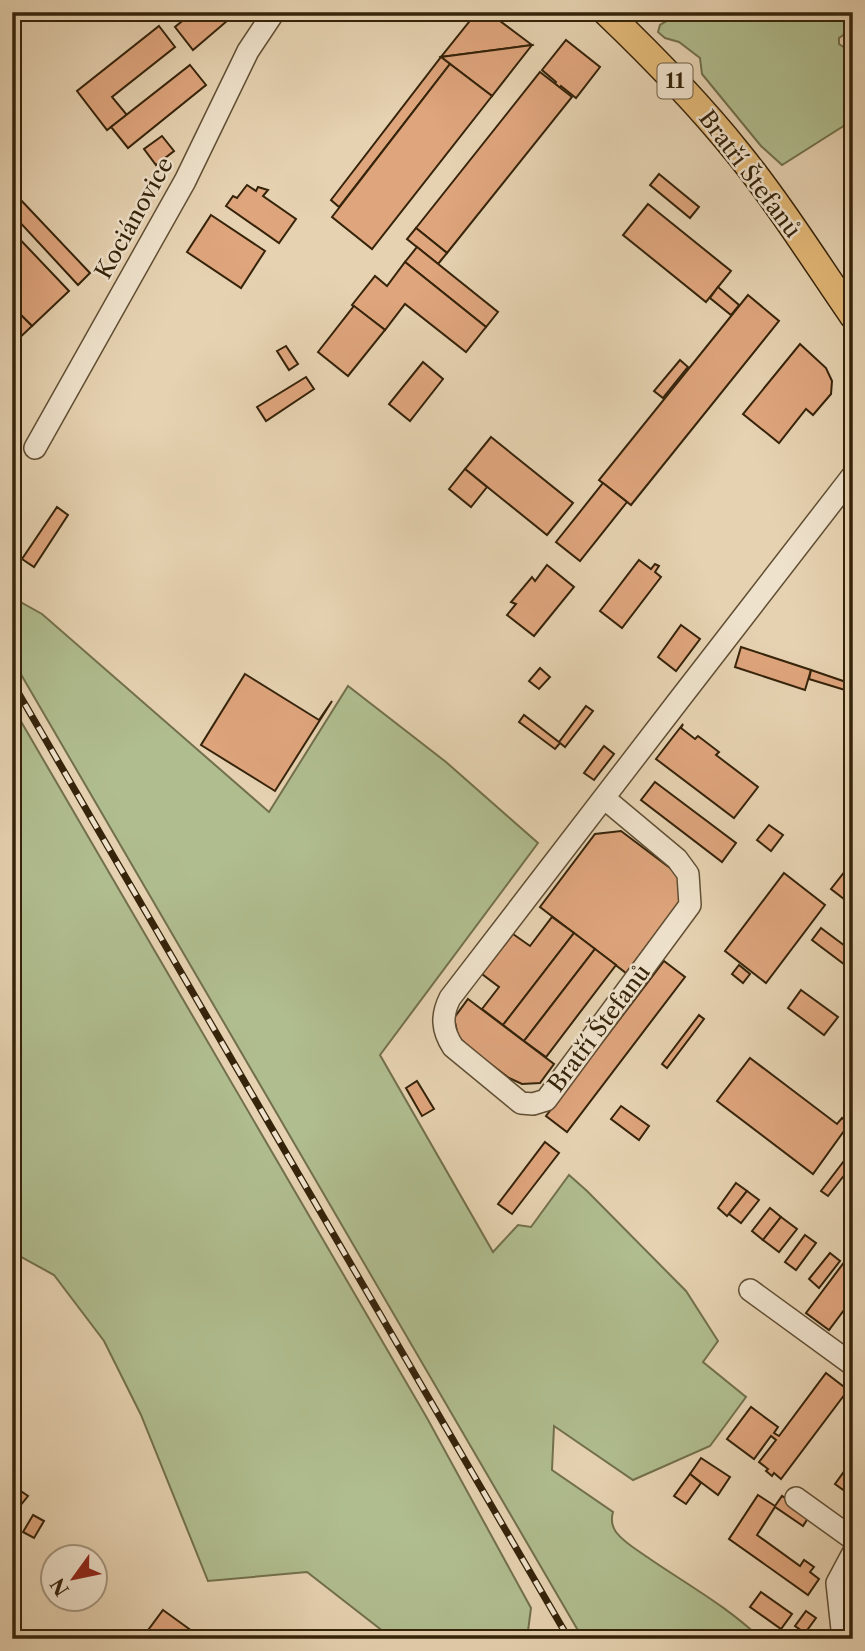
<svg xmlns="http://www.w3.org/2000/svg" width="865" height="1651" font-family="'Libre Caslon Text',serif">
<rect width="100%" height="100%" fill="#e6d2b1"/>
<filter id="stains"><feTurbulence type="fractalNoise" baseFrequency=".00286" numOctaves="4"/><feColorMatrix values="0 0 0 0 .2 0 0 0 0 .09 0 0 0 0 .02 0 0 0 .5 -.17"/></filter>
<radialGradient id="worn" r=".72"><stop offset=".6" stop-color="#630" stop-opacity="0"/><stop offset="1" stop-color="#630" stop-opacity=".3"/></radialGradient>
<g fill="#b0bd8f" stroke="#72704c" stroke-width="2">
<path d="M682 12H853V28L839 38V44L853 53V120L782 165 761 146 702 74 700 58 679 42 665 38 658 32 660 25Z"/>
<path d="M12 593 17 600 42 614 269 812 348 686 446 762 538 843 380 1055 493 1252 518 1225 531 1227 569 1175 587 1191 686 1291 718 1341 703 1362 746 1397 710 1446 633 1480 554 1426 552 1470 613 1512C611 1519 611 1525 616 1532 624 1543 639 1551 650 1559 688 1585 728 1607 761 1639H583L12 659Z"/>
<path d="M12 706 427 1418 531 1608 527 1639H393L307 1572 208 1581 141 1415 104 1341 54 1275 12 1252Z"/>
</g>
<g fill="#dfa57d" stroke="#35230a" stroke-width="2">
<path d="M193 12H219L227 21 193 50 175 27Z"/>
<path d="M477 12H488L532 45 441 57Z"/>
<path d="M159 26 175 47 112 97 127 115 107 130 77 91Z"/>
<path d="M566 40 600 67 576 98 561 86 560 88 555 84 556 82 542 70Z"/>
<path d="M532 45 492 96 441 57Z"/>
<path d="M441 57 450 64 339 207 331 200Z"/>
<path d="M450 64 492 96 372 249 332 217Z"/>
<path d="M190 65 206 85 128 148 111 127Z"/>
<path d="M540 72 572 97 447 253 416 228Z"/>
<path d="M162 136 174 151 156 165 144 149Z"/>
<path d="M659 174 699 207 690 218 650 185Z"/>
<path d="M247 185 256 191 258 187 268 190 263 196 296 219 279 243 226 206 233 196 237 198Z"/>
<path d="M18 197 90 273 78 285 16 218 12 221V202Z"/>
<path d="M648 204 731 271 706 302 623 235Z"/>
<path d="M211 215 265 251 241 288 187 252Z"/>
<path d="M416 228 447 253 438 264 407 239Z"/>
<path d="M12 231 69 291 32 326 12 306Z"/>
<path d="M417 247 498 312 486 327 405 262Z"/>
<path d="M405 262 486 327 466 352 405 304 385 330 352 305 375 276 387 286Z"/>
<path d="M718 287 739 305 731 315 710 298Z"/>
<path d="M748 295 779 321 631 505 599 480Z"/>
<path d="M12 306 32 326 12 345Z"/>
<path d="M354 306 385 330 348 376 318 352Z"/>
<path d="M800 344 826 368 832 381 831 394 813 415 806 409 779 443 743 414Z"/>
<path d="M286 346 298 364 289 370 277 351Z"/>
<path d="M680 360 688 367 663 398 654 391Z"/>
<path d="M423 362 443 379 410 421 389 404Z"/>
<path d="M306 377 314 389 266 421 257 407Z"/>
<path d="M491 437 573 503 547 535 465 469Z"/>
<path d="M465 469 487 487 471 507 449 489Z"/>
<path d="M603 483 627 502 580 561 556 542Z"/>
<path d="M57 507 68 515 34 567 22 559Z"/>
<path d="M639 560 651 569 655 564 659 566 655 572 661 577 622 628 600 611Z"/>
<path d="M547 565 574 587 534 636 507 615 516 604 511 602 532 577 535 581Z"/>
<path d="M681 625 700 639 676 671 658 657Z"/>
<path d="M741 647 811 670 805 690 735 667Z"/>
<path d="M540 668 550 677 539 689 529 681Z"/>
<path d="M811 670 843 681 853 690H845L809 679Z"/>
<path d="M245 674 319 720 332 701 275 791 201 745Z"/>
<path d="M586 706 593 711 565 747 560 743 555 749 519 722 524 715 559 742Z"/>
<path d="M683 724 681 728 695 739 698 736 719 752 716 755 758 787 734 818 656 759Z"/>
<path d="M604 746 614 754 594 780 584 773Z"/>
<path d="M655 782 736 843 722 862 641 800Z"/>
<path d="M769 825 783 835 771 851 757 840Z"/>
<path d="M621 831 678 874 681 900 626 973 540 907 595 834Z"/>
<path d="M853 861V906L831 889Z"/>
<path d="M784 873 825 905 766 983 725 951Z"/>
<path d="M552 917 574 933 503 1025 482 1009 499 987 482 974 513 934 530 946Z"/>
<path d="M821 928 853 952V971L812 940Z"/>
<path d="M574 933 595 949 524 1041 503 1025Z"/>
<path d="M595 949 616 965 546 1057 524 1041Z"/>
<path d="M664 961 685 977 567 1132 546 1116Z"/>
<path d="M739 965 750 974 743 983 732 974Z"/>
<path d="M801 990 838 1017 824 1035 788 1008Z"/>
<path d="M468 999 554 1064 540 1083 522 1084 509 1078 467 1046 458 1036 454 1018Z"/>
<path d="M699 1015 704 1019 667 1068 662 1064Z"/>
<path d="M750 1058 837 1124 842 1118 849 1124 813 1174 717 1101Z"/>
<path d="M417 1081 434 1109 422 1116 406 1088Z"/>
<path d="M621 1106 649 1126 639 1140 611 1119Z"/>
<path d="M545 1142 559 1153 512 1214 498 1204Z"/>
<path d="M850 1153 853 1155V1164L828 1196 821 1191Z"/>
<path d="M736 1183 747 1191 727 1216 718 1208Z"/>
<path d="M747 1191 759 1200 741 1223 729 1214Z"/>
<path d="M770 1208 781 1217 763 1240 752 1231Z"/>
<path d="M781 1217 797 1229 779 1252 763 1240Z"/>
<path d="M805 1235 816 1243 796 1270 785 1262Z"/>
<path d="M830 1253 840 1261 819 1288 809 1279Z"/>
<path d="M845 1261 853 1266V1298L829 1330 806 1313Z"/>
<path d="M826 1373 848 1390 781 1479 774 1473 772 1476 766 1471 768 1469 759 1462 776 1440 771 1436 754 1459 727 1439 751 1407 778 1427 774 1433 779 1436Z"/>
<path d="M701 1458 730 1477 718 1495 690 1474Z"/>
<path d="M843 1473 853 1481V1497L835 1484Z"/>
<path d="M690 1474 701 1483 686 1504 674 1496Z"/>
<path d="M12 1485 28 1496 20 1506 12 1501Z"/>
<path d="M758 1495 775 1506 782 1496 810 1515 803 1526 775 1507 757 1535 800 1566 804 1560 814 1567 810 1572 819 1579 808 1595 729 1539Z"/>
<path d="M33 1515 44 1521 34 1538 23 1532Z"/>
<path d="M761 1592 792 1614 781 1629 750 1607Z"/>
<path d="M163 1610 203 1639H146L143 1637Z"/>
<path d="M806 1611 816 1618 805 1633 795 1626Z"/>
</g>
<g fill="none" stroke-linecap="round" stroke-linejoin="round">
<g stroke="#614f34" stroke-width="24">
<g id="minor">
<path d="M35 448 185 181 248 51 274 12"/>
<path d="M604 798 677 859 688 874 690 905 546 1100 533 1104 521 1103 453 1047C442 1030 441 1016 450 998 584 823 718 649 853 475"/>
<path d="M750 1290 853 1365"/>
<path d="M796 1498 853 1539"/>
<path d="M843 1639 837 1583 853 1553"/>
</g>
</g>
<g stroke="#35230a" stroke-width="29">
<path id="major" d="M606 12C653 57 698 103 738 153 780 205 815 261 853 316"/>
</g>
<use href="#minor" stroke="#efe2cc" stroke-width="21"/>
<use href="#major" stroke="#e3b978" stroke-width="26"/>
<g stroke="#35230a" stroke-width="7">
<path id="rail" d="M12 682 569 1639"/>
</g>
<use href="#rail" stroke="#efe2cc" stroke-width="4.5" stroke-dasharray="13" stroke-linecap="butt"/>
</g>
<g text-anchor="middle" stroke-width="5" stroke-linejoin="round" paint-order="stroke">
<rect fill="#efe2cc" stroke="#6d5c44" stroke-width="2" x="657.5" y="63.5" width="35" height="35" rx="5"/>
<g font-size="21" font-weight="bold" fill="#35230a">
<text x="675" y="88">11</text>
</g>
<g font-size="23" fill="#35230a" stroke="#efe2cc">
<text transform="translate(750 174) rotate(53)" y="8">Bratří Štefanů</text>
<text transform="translate(134 218) rotate(-61)" y="8">Kociánovice</text>
<text transform="translate(599 1028) rotate(-53)" y="8">Bratří Štefanů</text>
</g>
</g>
<rect width="865" height="1651" fill="none" stroke="#e6d2b1" stroke-width="42"/>
<rect x="14" y="14" width="837" height="1623" fill="none" stroke="#35230a" stroke-width="3.5"/>
<rect x="21" y="21" width="823" height="1609" fill="none" stroke="#35230a" stroke-width="2"/>
<g transform="translate(74 1578) rotate(237)"><circle r="33" fill="#efe2cc" stroke="#a5967e" stroke-width="2"/>
<path d="M0-5L12 26L0 18L-12 26Z" fill="#8f2418"/>
<text y="-10" font-size="19" font-weight="bold" text-anchor="middle" fill="#35230a">N</text>
</g>
<rect width="100%" height="100%" filter="url(#stains)"/>
<rect width="100%" height="100%" fill="url(#worn)"/>
</svg>
